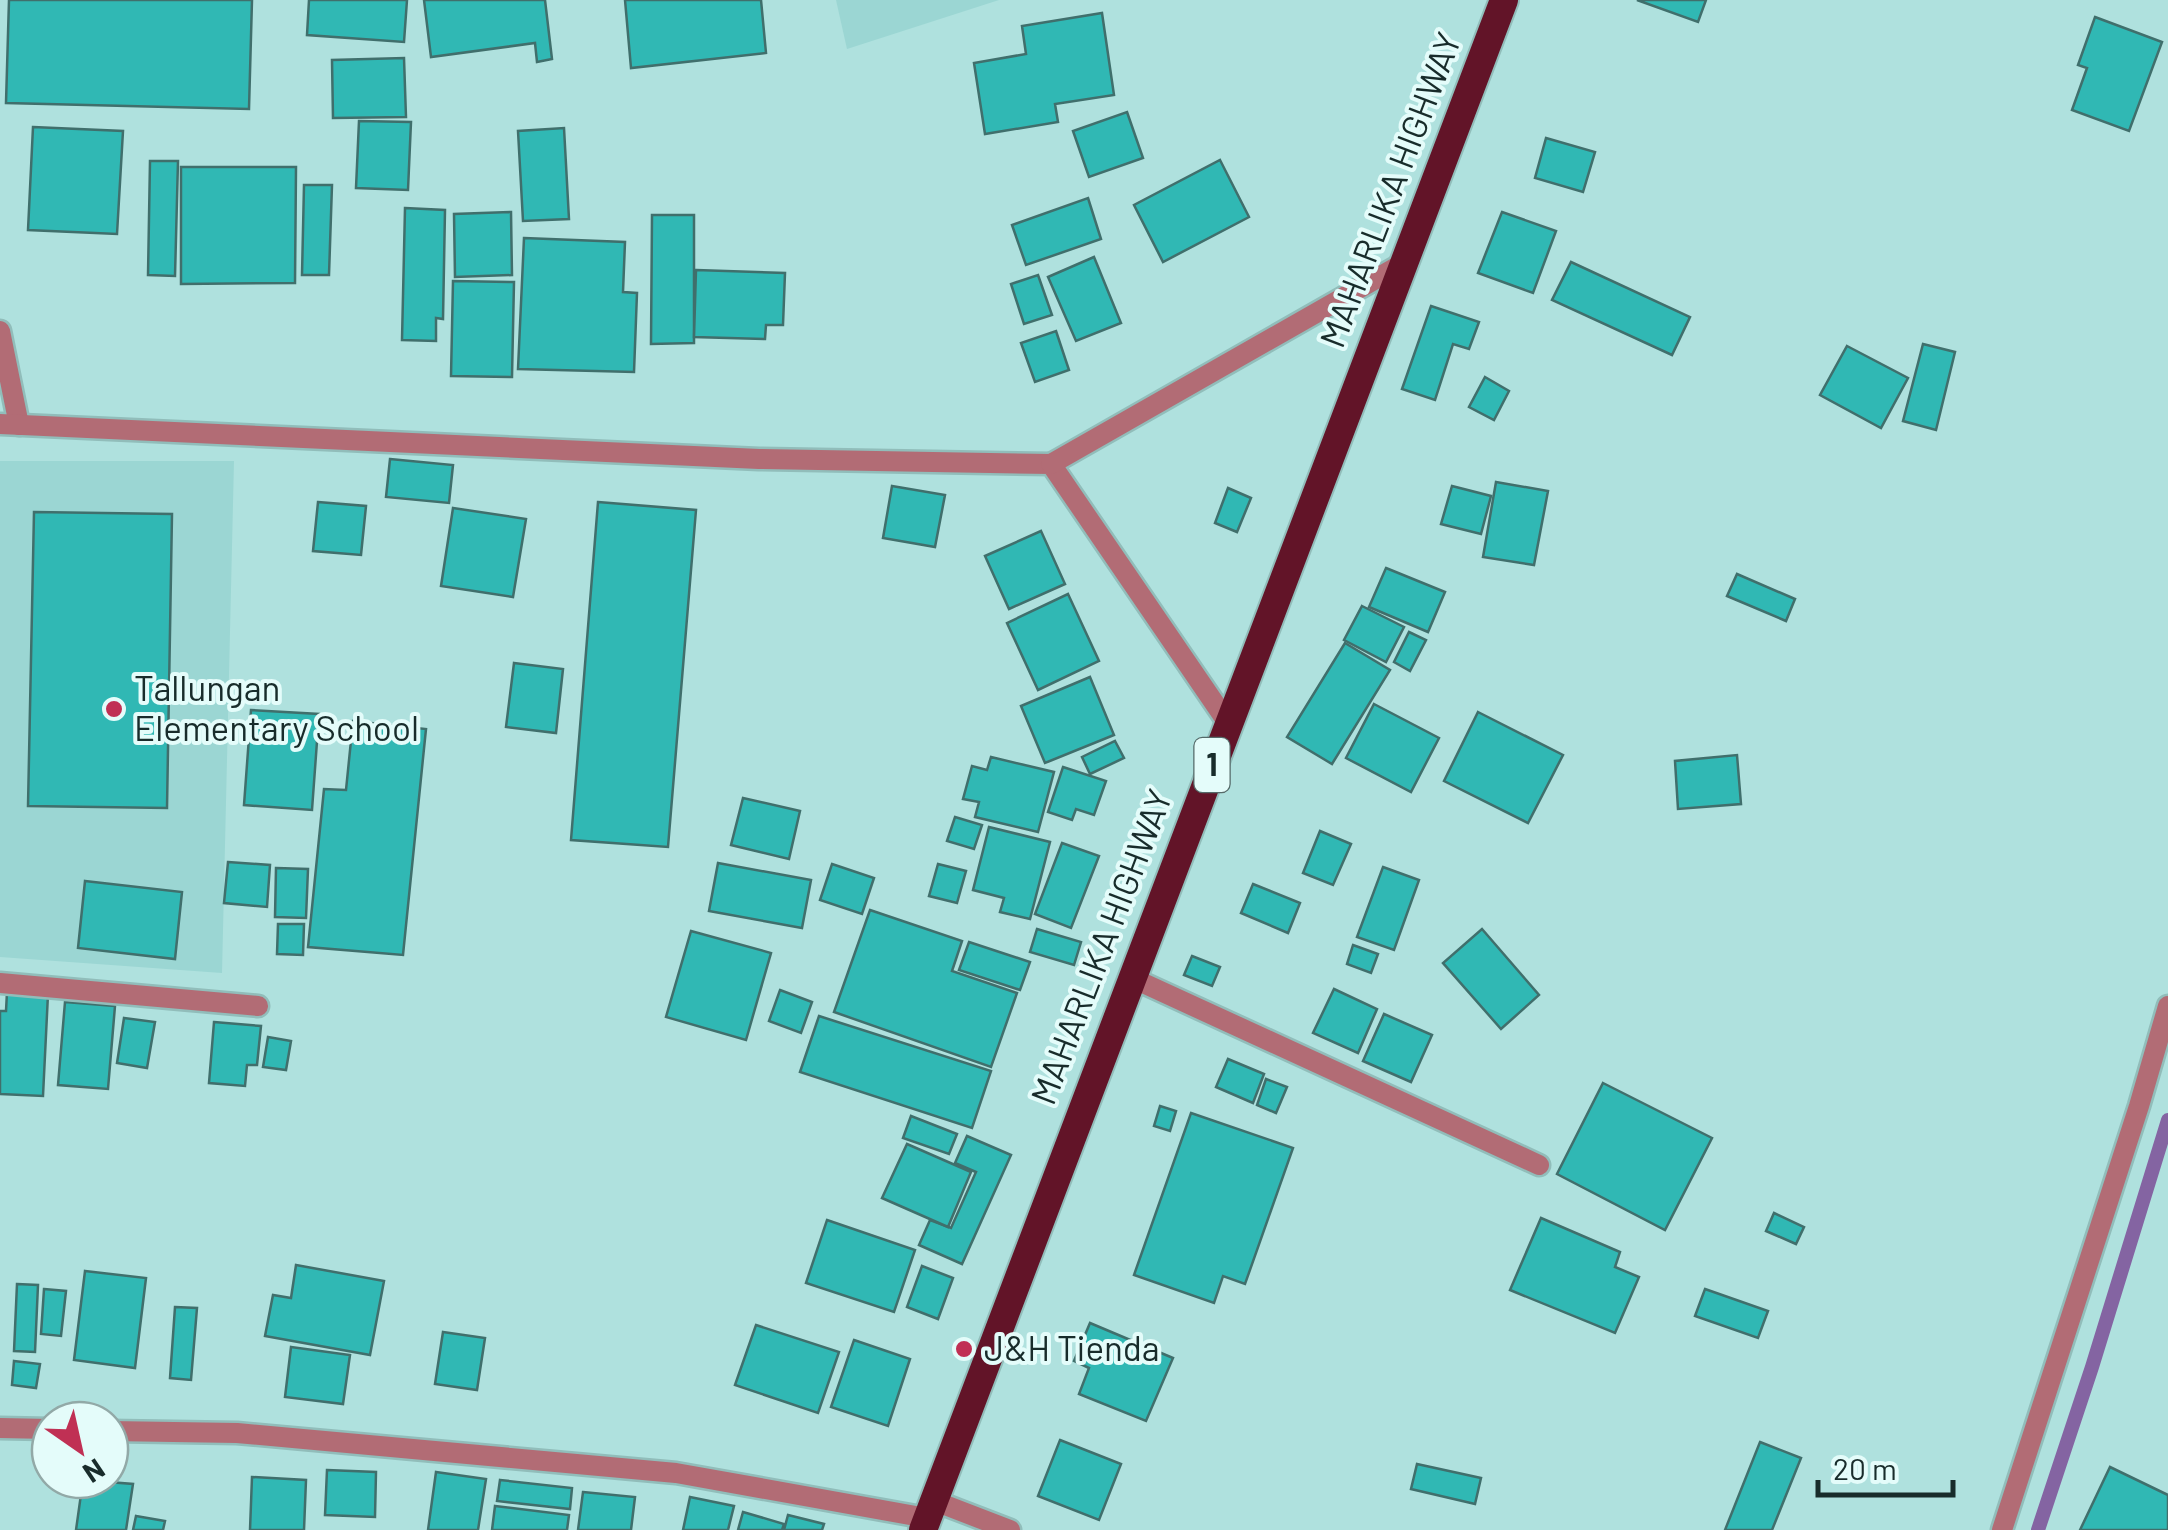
<svg xmlns="http://www.w3.org/2000/svg" width="2168" height="1530" font-family="Barlow,sans-serif">
<rect width="100%" height="100%" fill="#afe1de"/>
<g fill="#9bd6d3">
<path d="M836 0H999L847 49Z"/>
<path d="M0 461H234L222 973 0 957Z"/>
</g>
<g fill="none" stroke-linecap="round" stroke-linejoin="round">
<path stroke="#8464a2" stroke-width="14" d="M2038 1530 2092 1367 2168 1120"/>
</g>
<g fill="#30b8b4" stroke="#406f6c" stroke-width="2.5">
<path d="M9 0H252L249 109 6 103Z"/>
<path d="M309 0H407L404 42 307 35Z"/>
<path d="M424 0H545L552 59 537 62 535 43 431 57Z"/>
<path d="M625 0H761L766 53 631 68Z"/>
<path d="M1637 0H1706L1698 22Z"/>
<path d="M1102 13 1114 95 1055 104 1058 122 985 134 974 63 1026 54 1022 26Z"/>
<path d="M2095 17 2162 42 2129 131 2072 110 2087 68 2078 65Z"/>
<path d="M404 58 406 117 333 118 332 60Z"/>
<path d="M1127 112 1143 158 1089 177 1073 131Z"/>
<path d="M359 121 411 122 408 190 356 188Z"/>
<path d="M33 127 123 131 117 234 28 230Z"/>
<path d="M564 128 569 219 523 221 518 131Z"/>
<path d="M1546 138 1595 152 1583 192 1535 178Z"/>
<path d="M1220 160 1249 217 1163 262 1134 205Z"/>
<path d="M150 161H178L175 276 148 275Z"/>
<path d="M181 167H296L295 283 181 284Z"/>
<path d="M304 185H332L329 275H302Z"/>
<path d="M1088 198 1101 239 1026 265 1012 225Z"/>
<path d="M405 208 445 210 443 319 436 318V341L402 340Z"/>
<path d="M511 212 512 275 455 277 454 214Z"/>
<path d="M1502 212 1556 231 1533 293 1478 273Z"/>
<path d="M652 215H694V343L651 344Z"/>
<path d="M524 238 625 242 623 292 637 293 634 372 518 369Z"/>
<path d="M1094 257 1121 323 1076 341 1048 277Z"/>
<path d="M1571 262 1690 317 1672 355 1552 300Z"/>
<path d="M696 270 785 273 783 325H766L765 339 694 337Z"/>
<path d="M1038 275 1052 315 1024 324 1011 284Z"/>
<path d="M453 281 514 282 512 377 451 376Z"/>
<path d="M1431 306 1479 322 1469 349 1453 344 1435 400 1402 389Z"/>
<path d="M1056 331 1069 370 1035 382 1021 343Z"/>
<path d="M1923 344 1955 352 1936 430 1903 421Z"/>
<path d="M1847 346 1908 378 1881 428 1820 395Z"/>
<path d="M1485 377 1509 391 1494 420 1469 407Z"/>
<path d="M390 459 453 465 449 503 386 497Z"/>
<path d="M1496 482 1548 491 1534 565 1483 557Z"/>
<path d="M892 486 945 495 935 547 883 538Z"/>
<path d="M1452 486 1491 496 1481 534 1441 524Z"/>
<path d="M1228 488 1251 498 1237 532 1215 523Z"/>
<path d="M318 502 366 506 361 555 313 551Z"/>
<path d="M598 502 696 510 668 847 571 840Z"/>
<path d="M453 508 526 519 513 597 441 586Z"/>
<path d="M34 512 172 514 167 808 28 806Z"/>
<path d="M1041 531 1065 584 1009 609 985 556Z"/>
<path d="M1386 568 1445 592 1428 632 1369 607Z"/>
<path d="M1737 574 1795 599 1786 621 1727 596Z"/>
<path d="M1068 594 1099 661 1038 690 1007 623Z"/>
<path d="M1362 606 1404 627 1386 662 1344 640Z"/>
<path d="M1409 632 1426 640 1410 671 1394 662Z"/>
<path d="M1345 643 1390 670 1332 764 1287 737Z"/>
<path d="M514 663 563 669 556 733 506 727Z"/>
<path d="M1090 677 1114 735 1045 763 1021 706Z"/>
<path d="M1374 704 1439 738 1411 792 1346 758Z"/>
<path d="M251 710 319 714 312 810 244 805Z"/>
<path d="M1478 712 1563 755 1528 823 1444 781Z"/>
<path d="M353 721 426 729 403 955 308 947 324 789 346 790Z"/>
<path d="M1115 741 1124 758 1090 774 1082 757Z"/>
<path d="M1737 755 1741 804 1678 809 1675 761Z"/>
<path d="M991 757 1054 772 1038 832 975 817 979 802 963 799 972 766 987 770Z"/>
<path d="M1063 767 1106 781 1094 815 1076 809 1072 820 1048 812Z"/>
<path d="M743 798 800 811 789 859 731 845Z"/>
<path d="M955 817 982 825 974 849 947 841Z"/>
<path d="M989 827 1050 842 1030 919 1000 912 1004 898 973 890Z"/>
<path d="M1320 831 1351 844 1333 885 1303 873Z"/>
<path d="M1062 843 1099 856 1071 928 1035 914Z"/>
<path d="M228 862 270 865 267 907 224 903Z"/>
<path d="M718 863 811 880 802 928 709 911Z"/>
<path d="M832 864 874 878 862 914 820 900Z"/>
<path d="M938 864 966 871 957 903 929 896Z"/>
<path d="M1383 867 1419 880 1394 950 1357 937Z"/>
<path d="M276 868 308 869 306 918 275 917Z"/>
<path d="M85 881 182 892 175 959 78 948Z"/>
<path d="M1253 884 1300 903 1288 933 1241 913Z"/>
<path d="M870 910 962 941 952 971 1017 993 991 1067 834 1012Z"/>
<path d="M278 924H304L303 955 277 954Z"/>
<path d="M1037 929 1081 942 1074 965 1030 952Z"/>
<path d="M1482 929 1539 995 1501 1029 1443 963Z"/>
<path d="M691 931 771 953 746 1040 666 1017Z"/>
<path d="M969 942 1030 962 1020 990 959 970Z"/>
<path d="M1353 945 1378 954 1371 973 1347 964Z"/>
<path d="M1192 956 1220 967 1212 986 1184 975Z"/>
<path d="M1334 989 1377 1009 1358 1053 1313 1033Z"/>
<path d="M780 990 812 1002 801 1033 769 1021Z"/>
<path d="M7 992 48 994 43 1096 0 1094V1011H6Z"/>
<path d="M65 1002 115 1006 108 1089 58 1085Z"/>
<path d="M1384 1014 1432 1035 1411 1082 1363 1061Z"/>
<path d="M819 1016 991 1071 972 1128 800 1072Z"/>
<path d="M124 1018 155 1022 147 1068 117 1063Z"/>
<path d="M214 1022 261 1026 257 1065H247L245 1086 209 1083Z"/>
<path d="M268 1037 291 1041 286 1070 263 1067Z"/>
<path d="M1228 1059 1264 1074 1253 1103 1216 1087Z"/>
<path d="M1266 1079 1287 1087 1276 1113 1257 1105Z"/>
<path d="M1603 1083 1712 1138 1665 1230 1557 1174Z"/>
<path d="M1160 1106 1176 1111 1170 1131 1154 1126Z"/>
<path d="M1191 1113 1293 1148 1245 1284 1223 1276 1214 1303 1134 1275Z"/>
<path d="M911 1116 957 1134 949 1154 903 1138Z"/>
<path d="M967 1136 1011 1155 962 1264 919 1245 930 1220 951 1228 976 1172 955 1163Z"/>
<path d="M907 1144 971 1172 948 1227 882 1198Z"/>
<path d="M1774 1213 1804 1227 1796 1244 1766 1231Z"/>
<path d="M1541 1218 1620 1252 1615 1267 1639 1277 1615 1333 1510 1290Z"/>
<path d="M827 1220 915 1250 894 1312 806 1283Z"/>
<path d="M296 1265 384 1281 370 1355 265 1336 273 1295 291 1298Z"/>
<path d="M922 1266 953 1278 938 1319 907 1307Z"/>
<path d="M85 1271 146 1278 135 1368 74 1360Z"/>
<path d="M17 1284 38 1285 35 1352 14 1351Z"/>
<path d="M44 1289 66 1291 61 1336 41 1334Z"/>
<path d="M1705 1289 1768 1311 1758 1338 1695 1316Z"/>
<path d="M175 1307 197 1308 191 1380 170 1378Z"/>
<path d="M1090 1323 1173 1358 1146 1421 1079 1394 1089 1368 1074 1361Z"/>
<path d="M756 1325 839 1352 818 1413 735 1385Z"/>
<path d="M443 1332 485 1338 477 1390 435 1384Z"/>
<path d="M854 1340 910 1359 888 1426 831 1407Z"/>
<path d="M291 1347 350 1355 343 1404 285 1397Z"/>
<path d="M14 1361 40 1364 36 1388 12 1385Z"/>
<path d="M1060 1440 1121 1464 1099 1520 1038 1496Z"/>
<path d="M1760 1442 1801 1458 1772 1530H1725Z"/>
<path d="M1417 1464 1481 1478 1475 1504 1411 1489Z"/>
<path d="M2110 1467 2168 1495V1530H2080Z"/>
<path d="M327 1470 376 1472 375 1517 325 1515Z"/>
<path d="M436 1472 486 1479 478 1530H428Z"/>
<path d="M252 1477 306 1480 304 1530H250Z"/>
<path d="M83 1480 133 1484 126 1530H76Z"/>
<path d="M500 1480 572 1488 570 1509 497 1501Z"/>
<path d="M583 1492 635 1497 631 1530H578Z"/>
<path d="M690 1497 734 1506 728 1530H683Z"/>
<path d="M495 1506 569 1515 567 1530H492Z"/>
<path d="M743 1512 784 1524 782 1530H738Z"/>
<path d="M788 1515 824 1524 822 1530H784Z"/>
<path d="M136 1516 165 1521 163 1530H133Z"/>
</g>
<g fill="none" stroke-linecap="round" stroke-linejoin="round">
<g stroke="#91bdba" stroke-width="25">
<g id="minor">
<path d="M0 331 19 425"/>
<path d="M0 424 759 459 1051 464 1228 723"/>
<path d="M1051 464 1402 264"/>
<path d="M1130 977 1539 1165"/>
<path d="M0 983 258 1006"/>
<path d="M0 1428 50 1429"/>
<path d="M110 1431 237 1433 676 1473 927 1518"/>
<path d="M932 1500 1010 1530"/>
<path d="M2002 1530 2139 1106 2168 1006"/>
</g>
</g>
<g stroke="#91bdba" stroke-width="32">
<path id="trunk" d="M923 1530 1504 0"/>
</g>
<use href="#minor" stroke="#b26c75" stroke-width="20"/>
<use href="#trunk" stroke="#621428" stroke-width="28"/>
</g>
<g fill="#c03054" stroke="#e4fcfa" stroke-width="4">
<circle cx="114" cy="709" r="10"/>
<circle cx="964" cy="1349" r="10"/>
</g>
<g text-anchor="middle" stroke-width="8" stroke-linejoin="round" paint-order="stroke">
<rect fill="#e4fcfa" stroke="#556a69" stroke-width="2.5" x="1194.5" y="738" width="35" height="54" rx="8"/>
<g font-size="32" font-weight="bold" fill="#182c2b">
<text x="1212" y="776">1</text>
</g>
<g font-size="35" fill="#182c2b" stroke="#e4fcfa">
<text transform="translate(1391 190) rotate(-69)" y="12">MAHARLIKA HIGHWAY</text>
<text transform="translate(1102 947) rotate(-69)" y="12">MAHARLIKA HIGHWAY</text>
</g>
<g font-size="35" fill="#182c2b" stroke="#e4fcfa" text-anchor="start">
<text x="134" y="701">Tallungan<tspan x="134" dy="40">Elementary School</tspan></text>
<text x="984" y="1361">J&amp;H Tienda</text>
</g>
</g>
<g transform="translate(80 1450) rotate(146)"><circle r="48" fill="#e4fcfa" stroke="#92a9a7" stroke-width="2.5"/>
<path d="M0-8L18 38L0 25L-18 38Z" fill="#c03054"/>
<text y="-15" font-size="28" font-weight="bold" text-anchor="middle" fill="#182c2b">N</text>
</g>
<path d="M1818 1480v15h135v-15" fill="none" stroke="#182c2b" stroke-width="5"/>
<text x="1833" y="1480" font-size="30" fill="#182c2b" stroke="#e4fcfa" stroke-width="8" paint-order="stroke">20 m</text>
</svg>
